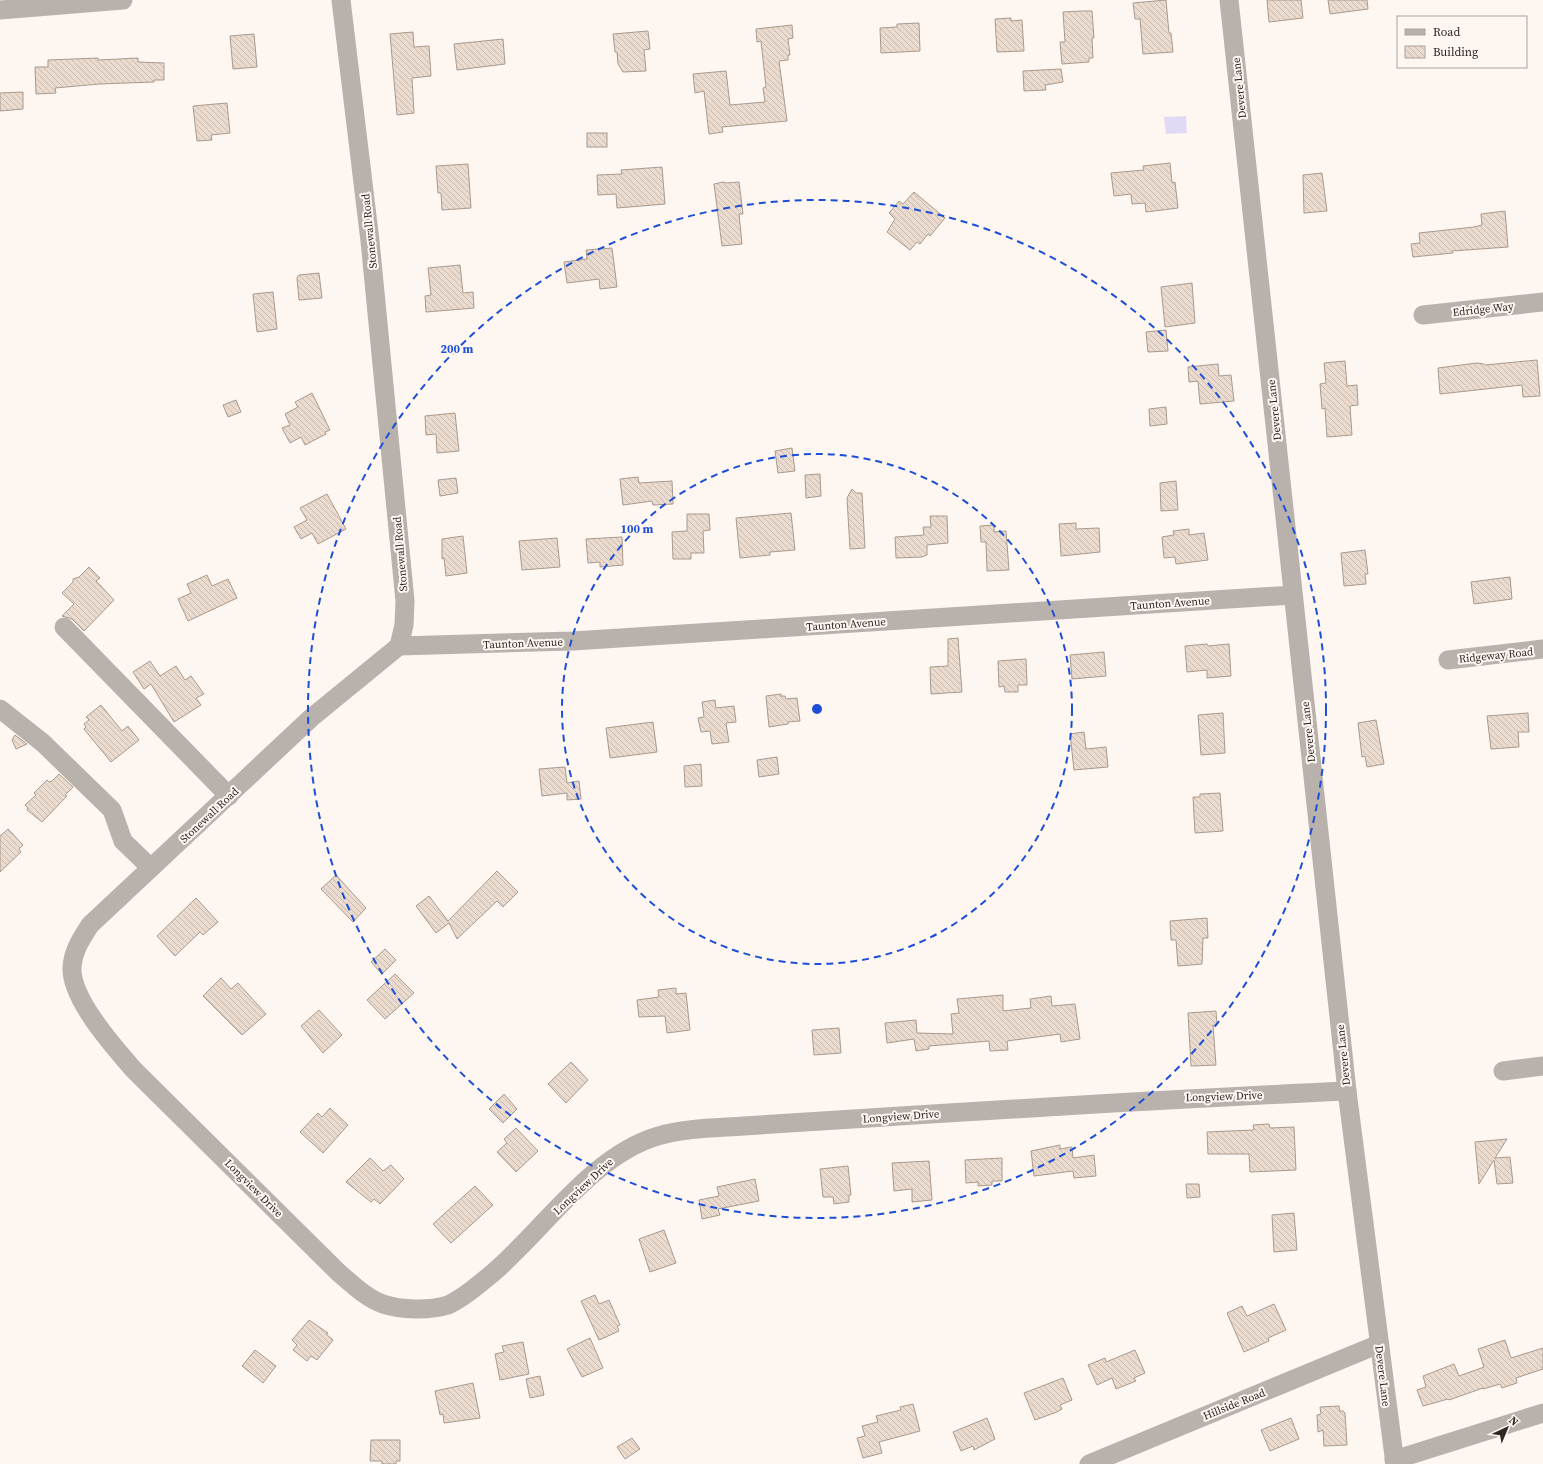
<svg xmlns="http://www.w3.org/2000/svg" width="1543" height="1464" font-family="'Source Serif 4',serif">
<defs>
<pattern id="building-back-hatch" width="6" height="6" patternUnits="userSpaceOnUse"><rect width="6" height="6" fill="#ebdbce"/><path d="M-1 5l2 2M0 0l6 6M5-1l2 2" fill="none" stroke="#cabcb1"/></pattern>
</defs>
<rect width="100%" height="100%" fill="#fdf6f1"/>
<path fill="#e0daf5" d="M1186 116 1187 133 1166 134 1164 117Z"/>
<g fill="url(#building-back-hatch)" stroke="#a99a8e">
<path d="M1166 0 1169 33H1171L1173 52 1143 54 1140 19H1135L1133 3Z"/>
<path d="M1267 0H1301L1303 18 1269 22Z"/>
<path d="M1328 0H1367L1368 9 1330 14Z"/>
<path d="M1082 11H1092L1094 38H1092L1093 58H1089V62L1062 64 1060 42H1065L1063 12Z"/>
<path d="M1011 18V21L1022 20 1024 51 997 52 995 19Z"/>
<path d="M919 23 920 51 881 53 880 28 897 27V24Z"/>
<path d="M792 25 793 38 788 39 790 55H788V60L779 61 787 121 722 127 723 132 709 134 704 91 695 93 693 74 726 71 730 105 765 102 763 88 766 87 761 41 757 42 756 29Z"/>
<path d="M648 31 650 49 644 50 646 71 623 72 618 64 617 52H615L613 34Z"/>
<path d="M413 32 414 47 429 46 431 76 412 78 414 113 397 115 390 34Z"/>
<path d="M254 34 257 67 233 69 230 36Z"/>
<path d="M503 39 505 64 457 70 454 44Z"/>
<path d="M98 58V60L138 58V62L164 63V80H154V82L99 84 55 88 56 93 36 94 35 67H48V60Z"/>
<path d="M1061 69 1063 82 1045 85 1046 90 1024 91 1023 71Z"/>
<path d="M23 92V109L0 111V93Z"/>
<path d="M227 103 230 133 211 135 212 140 197 141 193 106Z"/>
<rect x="587" y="133" width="20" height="14"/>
<path d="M1170 163 1172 183 1175 182 1178 208 1146 212 1145 203 1132 204 1131 194 1114 196 1111 173 1144 170 1143 166Z"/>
<path d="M468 164 471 208 442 210 441 193H438L436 166Z"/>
<path d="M662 167 665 204 617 208 616 194 598 195 597 175 622 174 621 170Z"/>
<path d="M1322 173 1327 211 1304 213 1303 175Z"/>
<path d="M723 182 726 183 739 182 743 214H739L742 244 722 246 714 184Z"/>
<path d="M914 192 945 218 930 236 928 234 920 244 917 242 910 250 887 232 895 219 889 213 899 201 903 204Z"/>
<path d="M1505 211 1508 247 1452 251 1453 253 1413 257 1411 244 1420 243 1419 233 1474 227 1482 225 1481 214Z"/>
<path d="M612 248 617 287 600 289 599 279 567 283 564 262 587 259 586 250Z"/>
<path d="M460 265 463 293 473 292 474 308 426 312 425 296 431 295 428 268Z"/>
<path d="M319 273 322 298 299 300 297 278 299 275Z"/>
<path d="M1192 283 1195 323 1165 327 1161 287Z"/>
<path d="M273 292 277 329 257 332 253 294Z"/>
<path d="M1166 330 1168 351 1148 352 1146 332Z"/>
<path d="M1537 360 1540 396 1523 397 1522 385 1440 394 1438 368 1477 363 1484 364 1485 365Z"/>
<path d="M1345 361 1347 386 1357 385 1358 405 1350 406 1352 435 1327 437 1325 408 1322 409 1320 384 1326 383 1324 363Z"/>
<path d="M1218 364 1219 376 1231 375 1234 401 1200 404 1198 381 1189 382 1188 367Z"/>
<path d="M312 393 330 430 325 432 326 434 305 445 301 437 290 443 282 428 290 425 285 414 298 407 295 402Z"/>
<path d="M236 400 241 412 228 417 223 405Z"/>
<path d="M1166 407 1167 424 1150 426 1149 409Z"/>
<path d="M455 413 459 451 437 453 436 434 426 435 425 416Z"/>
<path d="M792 448 795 471 778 473 775 451Z"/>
<path d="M820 474 821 496 806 498 805 475Z"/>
<path d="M638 477 639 483 672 481 673 504 653 505 652 501 623 505 620 479Z"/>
<path d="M456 478 458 493 440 496 438 480Z"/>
<path d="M1176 481 1178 510 1161 511 1160 483Z"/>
<path d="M852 489 856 493H862L865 548 850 549 847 498Z"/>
<path d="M327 494 346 529 318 544 312 533 301 539 294 527 307 520 300 508Z"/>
<path d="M791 513 795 550 770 552V555L740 558 736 518Z"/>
<path d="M687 514H709L710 530 703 531 704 553H691V559H673L672 532 687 531Z"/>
<path d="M930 516H947L948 543 927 545V555L922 557 896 558 895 537 924 535 923 527H931Z"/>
<path d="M1076 523V529L1099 528 1100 552 1061 556 1059 524Z"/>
<path d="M994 525V532L1006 531 1009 570 987 571 986 542H981L980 526Z"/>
<path d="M1189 529V535L1204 533 1208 560 1176 564 1175 557 1164 558 1162 537 1174 535 1173 531Z"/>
<path d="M463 536 467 573 446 576 444 558 442 559V539Z"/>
<path d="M622 537 623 565 600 567V562L588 563 586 539Z"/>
<path d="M557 538 560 567 522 570 519 541Z"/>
<path d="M1365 550 1368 574H1365L1366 584 1344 586 1341 553Z"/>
<path d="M89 567 100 578 96 581 114 600 84 631 72 619 62 616 74 604 62 593 73 582V579L79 577Z"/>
<path d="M207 575 212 586 228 579 237 598 188 621 178 599 191 593 187 584Z"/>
<path d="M1510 577 1512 599 1474 604 1471 582Z"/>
<path d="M958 638 962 692 931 694 930 667 948 666V639Z"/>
<path d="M1207 644 1208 646 1229 644 1231 676 1207 678V670L1187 672 1185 646Z"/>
<path d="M1104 652 1106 676 1072 679 1070 655Z"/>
<path d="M1026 659 1027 685H1018V692H1005L1004 686 999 687 998 661Z"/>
<path d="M150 661 160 676 176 666 185 680 191 676 204 694 196 698 201 705 174 722 151 684 144 689 133 672Z"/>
<path d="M781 694V696H785L786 699 797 698 800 721 788 722V724L769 727 766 696Z"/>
<path d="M715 700 716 708 734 706 736 722 726 723 729 742 712 744 710 731 701 732 698 718 704 717 702 702Z"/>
<path d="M101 705 122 731 128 726 139 740 111 762 84 729 86 727 84 724 89 720 86 717Z"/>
<path d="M1223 713 1225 753 1201 755 1198 715Z"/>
<path d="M1528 713 1529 732H1518L1519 747 1491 749 1487 716Z"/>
<path d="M1376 720 1384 764 1367 767 1365 756 1362 757 1358 723Z"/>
<path d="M653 722 657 752 610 758 606 728Z"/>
<path d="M1084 732 1086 749 1106 747 1108 767 1074 770 1070 734Z"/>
<path d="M15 735 27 744 16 749 12 740Z"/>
<path d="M777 757 779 774 759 777 757 760Z"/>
<path d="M701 764 702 786 685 787 684 766Z"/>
<path d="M565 767 567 783 579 781 581 799 567 800V793L542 796 539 769Z"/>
<path d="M59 774 73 787 65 795 67 796 42 822 27 810 28 808 25 805 36 795 34 793 47 780 49 782 52 781Z"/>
<path d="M1220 793 1223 831 1195 833 1193 797H1200V794Z"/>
<path d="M8 829 23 845 19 849 21 852 0 872V836Z"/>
<path d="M497 871 518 892 503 907 497 901 457 939 449 923 436 933 416 906 429 896 448 921Z"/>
<path d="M336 875 366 908 353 922 321 889Z"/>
<path d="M196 898 218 922 203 935 200 932 175 956 157 936Z"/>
<path d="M1207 918 1208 938H1203L1202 964 1178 966 1176 940H1171L1170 921Z"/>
<path d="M385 949 396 960 382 974 371 962Z"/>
<path d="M395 974 414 993 385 1019 367 1000Z"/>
<path d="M221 978 231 989 238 983 266 1014 242 1035 203 996Z"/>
<path d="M676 988V994L686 993 690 1030 667 1033 665 1016 639 1017 637 1000 659 997 658 990Z"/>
<path d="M1003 995V1011L1031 1008 1030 999 1051 996 1052 1006 1075 1004 1080 1039 1061 1042 1060 1034 1007 1041 1008 1050 990 1051 989 1041 929 1046V1049L916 1051 914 1039 887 1043 885 1023 916 1020 917 1033 953 1034 951 1014 959 1013 957 999Z"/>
<path d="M319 1010 342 1035 323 1053 301 1026Z"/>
<path d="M1216 1011 1217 1025H1213L1216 1065 1191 1066 1188 1013Z"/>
<path d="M839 1028 841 1053 814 1055 812 1030Z"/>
<path d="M571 1062 588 1080 566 1103 548 1084Z"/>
<path d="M504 1094 517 1109 503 1123 489 1109Z"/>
<path d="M330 1108 348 1125 323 1153 300 1132 318 1113 322 1117Z"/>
<path d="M1269 1124 1270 1128 1294 1127 1296 1170 1250 1172 1249 1154H1208L1207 1132 1254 1130 1253 1125Z"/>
<path d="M516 1128 538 1151 516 1172 497 1152 507 1143 504 1139Z"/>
<path d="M1507 1139 1495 1158 1510 1157 1513 1183 1497 1184 1494 1160 1479 1184 1475 1142Z"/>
<path d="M1060 1145V1149L1072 1147 1073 1158 1094 1155 1096 1176 1074 1178 1073 1171 1034 1176 1031 1151Z"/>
<path d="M370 1158 383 1171 391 1165 404 1179 380 1204 374 1199 371 1202 346 1182Z"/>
<path d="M1002 1158V1181H992V1185L978 1186V1182L966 1183 965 1160Z"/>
<path d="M929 1161 932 1200 912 1202V1189L894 1191 892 1163Z"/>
<path d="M848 1166 851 1195H849V1202L834 1204 833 1197H823L820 1169Z"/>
<path d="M755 1179 759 1201 718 1209 720 1215 702 1219 699 1200 719 1196 717 1187Z"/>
<path d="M1186 1184H1199L1200 1197 1187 1198Z"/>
<path d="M475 1186 493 1205 451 1243 433 1224Z"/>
<path d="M1294 1213 1297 1250 1274 1252 1272 1215Z"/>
<path d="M664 1230 676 1263 650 1272 639 1239Z"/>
<path d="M595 1295 599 1304 609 1300 620 1325 617 1326 619 1331 599 1340 581 1301Z"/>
<path d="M1274 1304 1286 1330 1268 1338 1269 1341 1244 1352 1227 1313 1242 1306 1247 1316Z"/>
<path d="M309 1320 328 1333 326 1334 333 1340 317 1360 311 1356 307 1361 293 1350 297 1345 292 1340Z"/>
<path d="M590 1338 603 1368 582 1377 567 1349Z"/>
<path d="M1505 1340 1511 1358 1543 1348V1369L1516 1378 1517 1383 1502 1388 1500 1384 1483 1389V1388L1449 1400 1448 1399 1423 1406 1417 1390 1426 1387 1423 1376 1454 1364 1459 1376 1484 1367 1478 1349Z"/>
<path d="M523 1342 529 1374 500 1380 495 1354 504 1352 502 1346Z"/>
<path d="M255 1350 276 1366 263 1383 242 1366Z"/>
<path d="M1135 1350 1145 1373 1134 1378 1136 1381 1116 1389 1112 1378 1097 1385 1088 1365 1105 1358 1106 1362Z"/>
<path d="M540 1376 544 1395 530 1398 526 1379Z"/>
<path d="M1063 1378 1072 1400 1060 1405 1062 1409 1057 1412 1035 1420 1024 1393Z"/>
<path d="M473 1383 480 1418 444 1423 443 1414 440 1415 435 1391Z"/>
<path d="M913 1404 920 1431 879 1442 882 1453 863 1458 857 1438 865 1436 862 1426 878 1422 876 1416 901 1410 900 1407Z"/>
<path d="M1339 1406 1340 1411H1343L1345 1413 1347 1445 1324 1446 1323 1430 1318 1432 1317 1415 1321 1414 1320 1407Z"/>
<path d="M987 1418 995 1439 974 1450 973 1446 961 1451 953 1432Z"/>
<path d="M1291 1418 1299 1439 1270 1451 1261 1430Z"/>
<path d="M632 1438 640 1449 625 1459 617 1447Z"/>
<path d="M371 1440H400V1461H396V1464H382V1461H370Z"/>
</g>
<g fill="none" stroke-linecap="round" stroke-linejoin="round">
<g stroke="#b9b2ac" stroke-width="19">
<path d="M341 0 370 241 405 601 404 625 399 646 311 718 90 925C82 938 73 950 72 967 70 998 114 1047 134 1070L339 1273C352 1284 366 1298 383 1304 401 1310 429 1311 448 1305 462 1299 476 1287 488 1277 542 1233 590 1156 658 1136 685 1128 715 1128 744 1126 785 1123 827 1121 869 1118 1028 1108 1187 1098 1347 1091"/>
<path d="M1229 0 1347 1091 1395 1464"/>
<path d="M0 10 123 0"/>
<path d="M1423 315 1543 302"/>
<path d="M64 627 229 796"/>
<path d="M399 646 573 641 1293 595"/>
<path d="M1448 660 1543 649"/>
<path d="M0 709 43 743 112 810 123 841 151 868"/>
<path d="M1503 1071 1543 1066"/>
<path d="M1394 1460 1543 1413"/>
<path d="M1089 1464 1379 1344"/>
</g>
</g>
<g fill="none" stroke="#1d4ed8" stroke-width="2" stroke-dasharray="7 5">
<circle cx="817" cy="709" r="255"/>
<circle cx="817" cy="709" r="509"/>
</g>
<g text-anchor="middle" stroke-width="4" stroke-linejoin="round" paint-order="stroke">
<g font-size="11" fill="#2d2723" stroke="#fdf6f1">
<text transform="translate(1239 88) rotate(-96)" y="4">Devere Lane</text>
<text transform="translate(369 231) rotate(-96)" y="4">Stonewall Road</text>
<text transform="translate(1483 309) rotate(-6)" y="4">Edridge Way</text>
<text transform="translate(1274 410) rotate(-96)" y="4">Devere Lane</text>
<text transform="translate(400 554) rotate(-95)" y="4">Stonewall Road</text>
<text transform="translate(1170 603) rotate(-4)" y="4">Taunton Avenue</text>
<text transform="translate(846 624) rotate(-4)" y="4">Taunton Avenue</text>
<text transform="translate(523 643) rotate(-2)" y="4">Taunton Avenue</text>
<text transform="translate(1496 655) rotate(-6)" y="4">Ridgeway Road</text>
<text transform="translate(1308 732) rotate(-96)" y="4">Devere Lane</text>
<text transform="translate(209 815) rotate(-43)" y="4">Stonewall Road</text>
<text transform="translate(1343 1055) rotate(-96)" y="4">Devere Lane</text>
<text transform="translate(1224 1096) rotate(-2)" y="4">Longview Drive</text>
<text transform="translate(901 1116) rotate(-4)" y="4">Longview Drive</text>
<text transform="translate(583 1186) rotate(-43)" y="4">Longview Drive</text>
<text transform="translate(254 1188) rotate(45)" y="4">Longview Drive</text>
<text transform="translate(1383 1376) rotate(83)" y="4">Devere Lane</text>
<text transform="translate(1234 1404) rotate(-22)" y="4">Hillside Road</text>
</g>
</g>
<circle cx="817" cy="709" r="6" fill="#1d4ed8" stroke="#fdf6f1" stroke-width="2"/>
<g font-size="12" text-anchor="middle" font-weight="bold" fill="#1d4ed8" stroke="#fdf6f1" stroke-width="4" stroke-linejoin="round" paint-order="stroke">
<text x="457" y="353">200 m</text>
<text x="637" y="533">100 m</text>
</g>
<rect x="1397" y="16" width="130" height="52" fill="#fdf6f1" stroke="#aaa39f"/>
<rect x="1405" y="29" width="20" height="6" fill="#b9b2ac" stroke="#aaa39f"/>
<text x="1433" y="36" font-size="12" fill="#2d2723">Road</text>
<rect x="1405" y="46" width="20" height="12" fill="url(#building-back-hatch)" stroke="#aaa39f"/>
<text x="1433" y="56" font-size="12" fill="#2d2723">Building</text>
<g transform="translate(1507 1428) rotate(44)" stroke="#fdf6f1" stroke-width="3" paint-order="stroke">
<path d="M0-3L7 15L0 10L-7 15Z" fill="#2d2723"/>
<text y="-6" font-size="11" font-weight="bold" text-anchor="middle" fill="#2d2723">N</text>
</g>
</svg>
